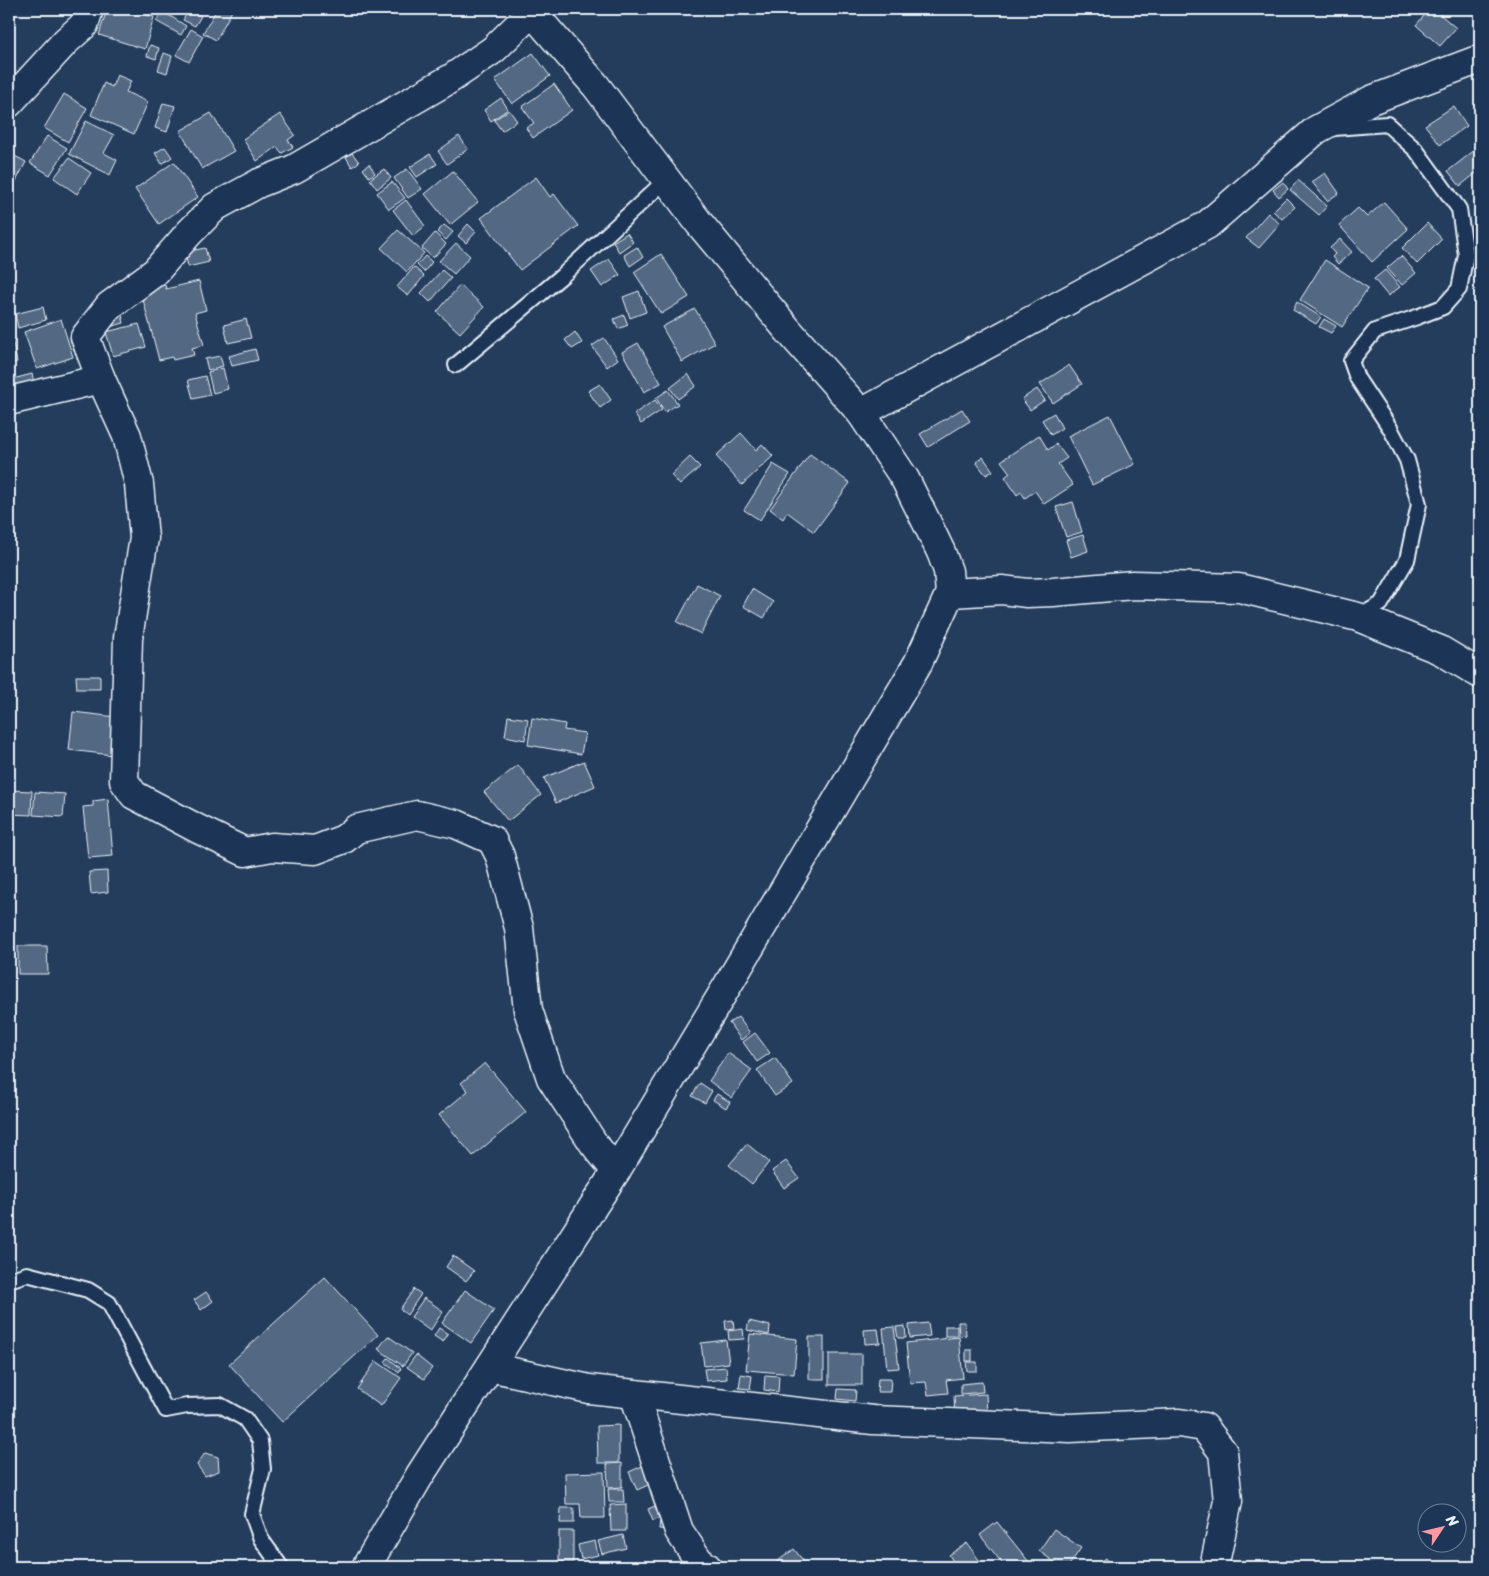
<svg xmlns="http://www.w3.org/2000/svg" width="1489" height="1576" font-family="Sriracha,sans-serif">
<rect width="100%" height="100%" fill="#253d5d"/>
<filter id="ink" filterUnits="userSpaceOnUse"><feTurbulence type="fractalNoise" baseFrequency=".02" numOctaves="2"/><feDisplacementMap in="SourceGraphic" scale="10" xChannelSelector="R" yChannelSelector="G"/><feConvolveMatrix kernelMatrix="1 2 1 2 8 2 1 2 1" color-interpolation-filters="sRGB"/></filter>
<g filter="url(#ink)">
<g fill="#536782" stroke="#e8f1f8">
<path d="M107 9H126L154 17 145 49 99 35Z"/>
<path d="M189 9 201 16 195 26 183 20Z"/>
<path d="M217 9H233L216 40 203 33Z"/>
<path d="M1430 9H1434L1456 28 1440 46 1416 25Z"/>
<path d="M162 11 186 26 181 35 156 21Z"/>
<path d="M191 29 203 36 189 62 176 55Z"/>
<path d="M150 45 159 48 156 59 147 56Z"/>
<path d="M164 53 172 56 167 73 158 70Z"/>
<path d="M533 53 550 76 512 104 495 80Z"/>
<path d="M117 75 131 81 126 92 148 102 134 134 91 115 104 83 112 87Z"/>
<path d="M554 84 572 110 533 138 526 128 534 123 522 107Z"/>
<path d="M64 94 87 108 68 142 44 128Z"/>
<path d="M501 98 508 109 491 121 484 110Z"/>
<path d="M163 103 175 106 167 132 155 128Z"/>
<path d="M1454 106 1467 126 1440 145 1425 125Z"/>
<path d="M509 110 517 121 502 131 494 120Z"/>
<path d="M211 113 234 151 202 169 180 131Z"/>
<path d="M280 114 295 135 288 140 293 147 282 153 277 147 257 161 243 139Z"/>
<path d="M86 121 114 135 104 153 117 160 110 175 69 154Z"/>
<path d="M47 136 67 148 50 175 30 163Z"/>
<path d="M459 136 468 149 447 164 438 151Z"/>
<path d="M1480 146V170L1460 186 1448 171Z"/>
<path d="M165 147 172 157 162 164 155 153Z"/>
<path d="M9 153 26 162 11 191 9 189Z"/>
<path d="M352 153 359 162 352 167 346 157Z"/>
<path d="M430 154 437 164 417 177 410 167Z"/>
<path d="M69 158 91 173 77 194 54 178Z"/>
<path d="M174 162 198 197 159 224 135 189Z"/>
<path d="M369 164 375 173 369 177 363 169Z"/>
<path d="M384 169 391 178 377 189 370 179Z"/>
<path d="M407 169 422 189 408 198 394 178Z"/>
<path d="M453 171 478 202 450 225 425 194Z"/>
<path d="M1325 173 1339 193 1327 201 1312 182Z"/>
<path d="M536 177 550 197 554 194 578 226 520 270 481 218Z"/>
<path d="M1298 180 1327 206 1319 215 1290 190Z"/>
<path d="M392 182 405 198 389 209 377 193Z"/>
<path d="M1283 182 1288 189 1279 197 1273 190Z"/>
<path d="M1286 198 1295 207 1282 219 1273 211Z"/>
<path d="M406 200 425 226 413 236 393 210Z"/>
<path d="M1384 202 1408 229 1372 262 1339 225 1358 208 1367 217Z"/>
<path d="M1268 213 1280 224 1259 248 1246 238Z"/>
<path d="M1427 223 1442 239 1417 264 1402 248Z"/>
<path d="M468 224 476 232 466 243 458 236Z"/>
<path d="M444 225 453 232 446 240 437 232Z"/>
<path d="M398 230 424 253 407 272 381 248Z"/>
<path d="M435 233 446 244 433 258 422 248Z"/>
<path d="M627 233 633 242 619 252 613 242Z"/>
<path d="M1340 239 1352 252 1338 264 1332 257 1335 254 1330 248Z"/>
<path d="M456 243 470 256 454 274 439 261Z"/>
<path d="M637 247 643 257 630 266 624 255Z"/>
<path d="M205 248 209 262 188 267 185 252Z"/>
<path d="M661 254 689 297 661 314 634 272Z"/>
<path d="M425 256 432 262 424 272 417 265Z"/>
<path d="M1401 256 1416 273 1402 285 1387 268Z"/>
<path d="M609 259 620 275 602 287 591 271Z"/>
<path d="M1325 260 1368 288 1342 327 1300 300Z"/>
<path d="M414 267 424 276 408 296 397 287Z"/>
<path d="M442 270 451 278 430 302 421 293Z"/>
<path d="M1385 270 1400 287 1388 296 1374 279Z"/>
<path d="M199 281 206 310 195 313 204 345 192 348 194 355 173 360 172 357 159 360 141 292 165 285 166 289Z"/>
<path d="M460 285 484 307 460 333 437 312Z"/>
<path d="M639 291 646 312 630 318 623 297Z"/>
<path d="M1297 302 1321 317 1316 324 1293 310Z"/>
<path d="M43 307 46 320 18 328 15 314Z"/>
<path d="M695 309 715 343 682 362 662 327Z"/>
<path d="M121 311 124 323 106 328Z"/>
<path d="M624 315 628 325 618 329 614 319Z"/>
<path d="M61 319 73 357 37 369 24 332Z"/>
<path d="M246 319 251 338 228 343 224 325Z"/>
<path d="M1324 319 1336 326 1331 333 1319 327Z"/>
<path d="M139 324 146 347 113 356 106 332Z"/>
<path d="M575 332 582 343 572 349 565 340Z"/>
<path d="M9 334H11L17 362 9 364Z"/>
<path d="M604 338 618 359 607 367 592 346Z"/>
<path d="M638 343 661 383 644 392 622 352Z"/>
<path d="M255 349 258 360 232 366 229 356Z"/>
<path d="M220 356 223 366 208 370 205 359Z"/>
<path d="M1069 365 1082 384 1053 403 1040 384Z"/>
<path d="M223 368 228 389 213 393 208 372Z"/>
<path d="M32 374 36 391 9 398V380Z"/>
<path d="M688 374 696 386 678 399 670 388Z"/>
<path d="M205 376 210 395 193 399 188 380Z"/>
<path d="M600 384 611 400 600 408 588 391Z"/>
<path d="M1037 389 1045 400 1030 410 1022 399Z"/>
<path d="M668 390 678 404 665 412 656 398Z"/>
<path d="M655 400 662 410 641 424 634 414Z"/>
<path d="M962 409 970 421 928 447 920 434Z"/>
<path d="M1054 413 1062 428 1051 435 1042 420Z"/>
<path d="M1110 415 1135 464 1092 485 1068 436Z"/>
<path d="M741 433 756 450 762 444 773 456 742 485 716 456Z"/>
<path d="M1039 435 1048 450 1056 444 1067 458 1058 464 1073 485 1044 504 1035 491 1025 498 1021 492 1017 495 1005 477 1010 473 1001 461Z"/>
<path d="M810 454 850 483 814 532 787 512 783 519 770 509Z"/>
<path d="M690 457 700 467 680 485 671 475Z"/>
<path d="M983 457 993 471 986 475 976 462Z"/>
<path d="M773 464 790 474 760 520 744 510Z"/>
<path d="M1073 502 1082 532 1066 537 1056 507Z"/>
<path d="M1083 535 1088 551 1071 557 1066 540Z"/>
<path d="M697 584 720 596 701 634 677 622Z"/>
<path d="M752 589 773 602 764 618 743 606Z"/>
<path d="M76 676H100V689H77Z"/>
<path d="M73 712 116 717 112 755 69 750Z"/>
<path d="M508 716 528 719 525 740 505 736Z"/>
<path d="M532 718 565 724 564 730 585 733 581 754 528 745Z"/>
<path d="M584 761 595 786 556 803 544 778Z"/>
<path d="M518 765 541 795 508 821 484 792Z"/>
<path d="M9 790 32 791 31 815 9 814Z"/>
<path d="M35 792 65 794 63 817 33 815Z"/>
<path d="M108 799 113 856 88 858 83 807 93 806V801Z"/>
<path d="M107 871 108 892 91 894 89 872Z"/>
<path d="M18 946H47L48 974H18Z"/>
<path d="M738 1017 750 1033 741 1040 729 1023Z"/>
<path d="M755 1033 770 1053 757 1062 743 1042Z"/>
<path d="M728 1053 752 1070 732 1098 709 1081Z"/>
<path d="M775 1058 793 1084 775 1096 757 1070Z"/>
<path d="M485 1063 526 1112 473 1156 439 1115 468 1091 461 1083Z"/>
<path d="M700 1083 712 1091 705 1103 692 1096Z"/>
<path d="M717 1094 730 1102 726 1108 713 1100Z"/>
<path d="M747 1144 769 1162 752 1184 729 1165Z"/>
<path d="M786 1161 799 1178 784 1188 772 1171Z"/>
<path d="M453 1256 474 1271 466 1281 446 1267Z"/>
<path d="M325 1277 378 1335 282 1422 229 1364Z"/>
<path d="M414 1289 421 1294 407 1315 400 1309Z"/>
<path d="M465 1290 494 1310 471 1343 442 1323Z"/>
<path d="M206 1292 213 1301 201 1310 194 1300Z"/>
<path d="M424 1298 443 1311 430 1331 411 1317Z"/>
<path d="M733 1320 734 1329 726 1330 725 1321Z"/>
<path d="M749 1321 770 1326 769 1335 747 1330Z"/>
<path d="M958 1322H965L966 1335 959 1336Z"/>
<path d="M928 1323 930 1336 910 1338 909 1325Z"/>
<path d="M905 1326 906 1338H898L896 1327Z"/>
<rect x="945" y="1326" width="12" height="10"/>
<path d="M894 1327 899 1368 887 1369 883 1328Z"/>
<path d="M439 1328 448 1334 443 1342 434 1336Z"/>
<path d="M743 1329 744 1339 729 1340 728 1331Z"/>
<path d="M878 1329 880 1343 865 1344 864 1330Z"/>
<path d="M750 1334 797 1339 794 1374 746 1370Z"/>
<path d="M388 1336 412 1353 403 1366 378 1349Z"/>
<rect x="809" y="1337" width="15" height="42"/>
<path d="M959 1337 963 1378 946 1380 948 1393 928 1395 926 1382 910 1383 906 1343Z"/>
<path d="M726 1340 729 1363 704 1366 701 1343Z"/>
<rect x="966" y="1350" width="6" height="11"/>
<rect x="829" y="1354" width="33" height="31"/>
<path d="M416 1355 432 1368 424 1379 407 1367Z"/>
<path d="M388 1358 401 1368 399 1373 385 1362Z"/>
<path d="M376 1361 401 1378 381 1406 357 1389Z"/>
<path d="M966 1362H977V1371H967Z"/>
<path d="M726 1367 727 1379 706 1381 704 1369Z"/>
<path d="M741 1374 752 1376 750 1389 739 1388Z"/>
<path d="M765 1375 779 1376 778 1392 764 1390Z"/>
<path d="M878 1379H891L890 1392H877Z"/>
<path d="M982 1382 983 1392 961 1394V1384Z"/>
<path d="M838 1389 856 1390 855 1401 837 1399Z"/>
<path d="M986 1394 987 1415 955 1417 954 1396Z"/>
<path d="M619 1425V1463H598L597 1426Z"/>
<path d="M205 1453 218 1457 219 1471 205 1476 197 1465Z"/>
<path d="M622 1463V1487L608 1488 607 1464Z"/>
<path d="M649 1463 657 1481 637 1490 629 1472Z"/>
<path d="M604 1472 605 1518H581L580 1504H566L565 1473Z"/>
<path d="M608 1489H623L624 1502H609Z"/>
<path d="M626 1504V1531H611L610 1505Z"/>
<path d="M660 1504 665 1516 653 1521 648 1509Z"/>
<path d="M561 1508H574V1523H560Z"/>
<path d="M660 1520 667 1521V1530L659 1529Z"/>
<path d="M997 1522 1033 1567H1005L980 1535Z"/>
<path d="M1054 1529 1081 1548 1068 1567H1061L1039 1551Z"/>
<rect x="559" y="1531" width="14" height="31"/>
<path d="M623 1535 626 1548 602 1554 598 1541Z"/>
<path d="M595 1541 598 1555 581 1559 578 1545Z"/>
<path d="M967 1543 984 1567H957L949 1555Z"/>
<path d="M794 1549 808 1567H770Z"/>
<path d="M1106 1558 1112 1567H1094Z"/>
<path d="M929 1562 932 1567H917Z"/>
</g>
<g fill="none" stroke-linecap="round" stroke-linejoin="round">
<g stroke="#e8f1f8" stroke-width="18">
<g id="service">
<path d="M1334 128 1387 124 1416 150 1459 209 1466 255 1459 289 1443 307 1417 317 1375 331 1351 361 1357 378 1390 428 1407 460 1419 504 1407 560 1381 604 1358 617"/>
<path d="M456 365 563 275 667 179"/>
<path d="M9 1280 27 1274 88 1290 109 1303 166 1410 187 1406 220 1405 245 1419 260 1441 263 1469 252 1514 261 1539 281 1567"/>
</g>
</g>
<g stroke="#e8f1f8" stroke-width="31">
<g id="minor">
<path d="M532 12 493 50 450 79 294 169 259 183 215 207 189 233 155 272 109 306 85 337 101 379 127 436 139 484 144 538 128 638 124 781 134 795 198 829 245 852 272 847 315 850 344 839 356 829 417 815 456 824 492 840 500 856 519 928 528 1010 551 1078 594 1144 616 1171"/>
<path d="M9 103 66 41 84 25 89 9"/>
<path d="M9 401 101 379"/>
<path d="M861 413 1207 225 1316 130 1371 100 1480 59"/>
<path d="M490 1367 589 1389 873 1420 1070 1428 1179 1423 1204 1427 1223 1452 1228 1501 1214 1567"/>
<path d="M634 1394 679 1531 699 1561 707 1567"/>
<path d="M366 1567 420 1475 616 1171 726 988 918 663 950 593"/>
</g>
</g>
<g stroke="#e8f1f8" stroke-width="31">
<path id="tertiary" d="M527 9 532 12 596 86 699 223 787 329 861 413 905 479 927 523 941 552 948 571 950 593 1002 590 1027 593 1053 592 1133 585 1239 588 1358 617 1440 650 1480 674"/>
</g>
<use href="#service" stroke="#1d3557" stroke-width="14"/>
<use href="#minor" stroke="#1d3557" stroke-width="28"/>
<use href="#tertiary" stroke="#1d3557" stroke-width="28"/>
</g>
</g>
<rect width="1489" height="1576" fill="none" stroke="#1d3557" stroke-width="30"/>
<rect x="15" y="15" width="1459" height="1546" fill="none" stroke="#e8f1f8" stroke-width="2" filter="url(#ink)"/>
<g transform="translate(1442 1528) rotate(55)"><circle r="24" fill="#1d3557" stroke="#6e8097"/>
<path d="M0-4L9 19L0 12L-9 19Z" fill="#ff9aa2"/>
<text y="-8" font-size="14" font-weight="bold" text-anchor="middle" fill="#e8f1f8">N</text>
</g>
</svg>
